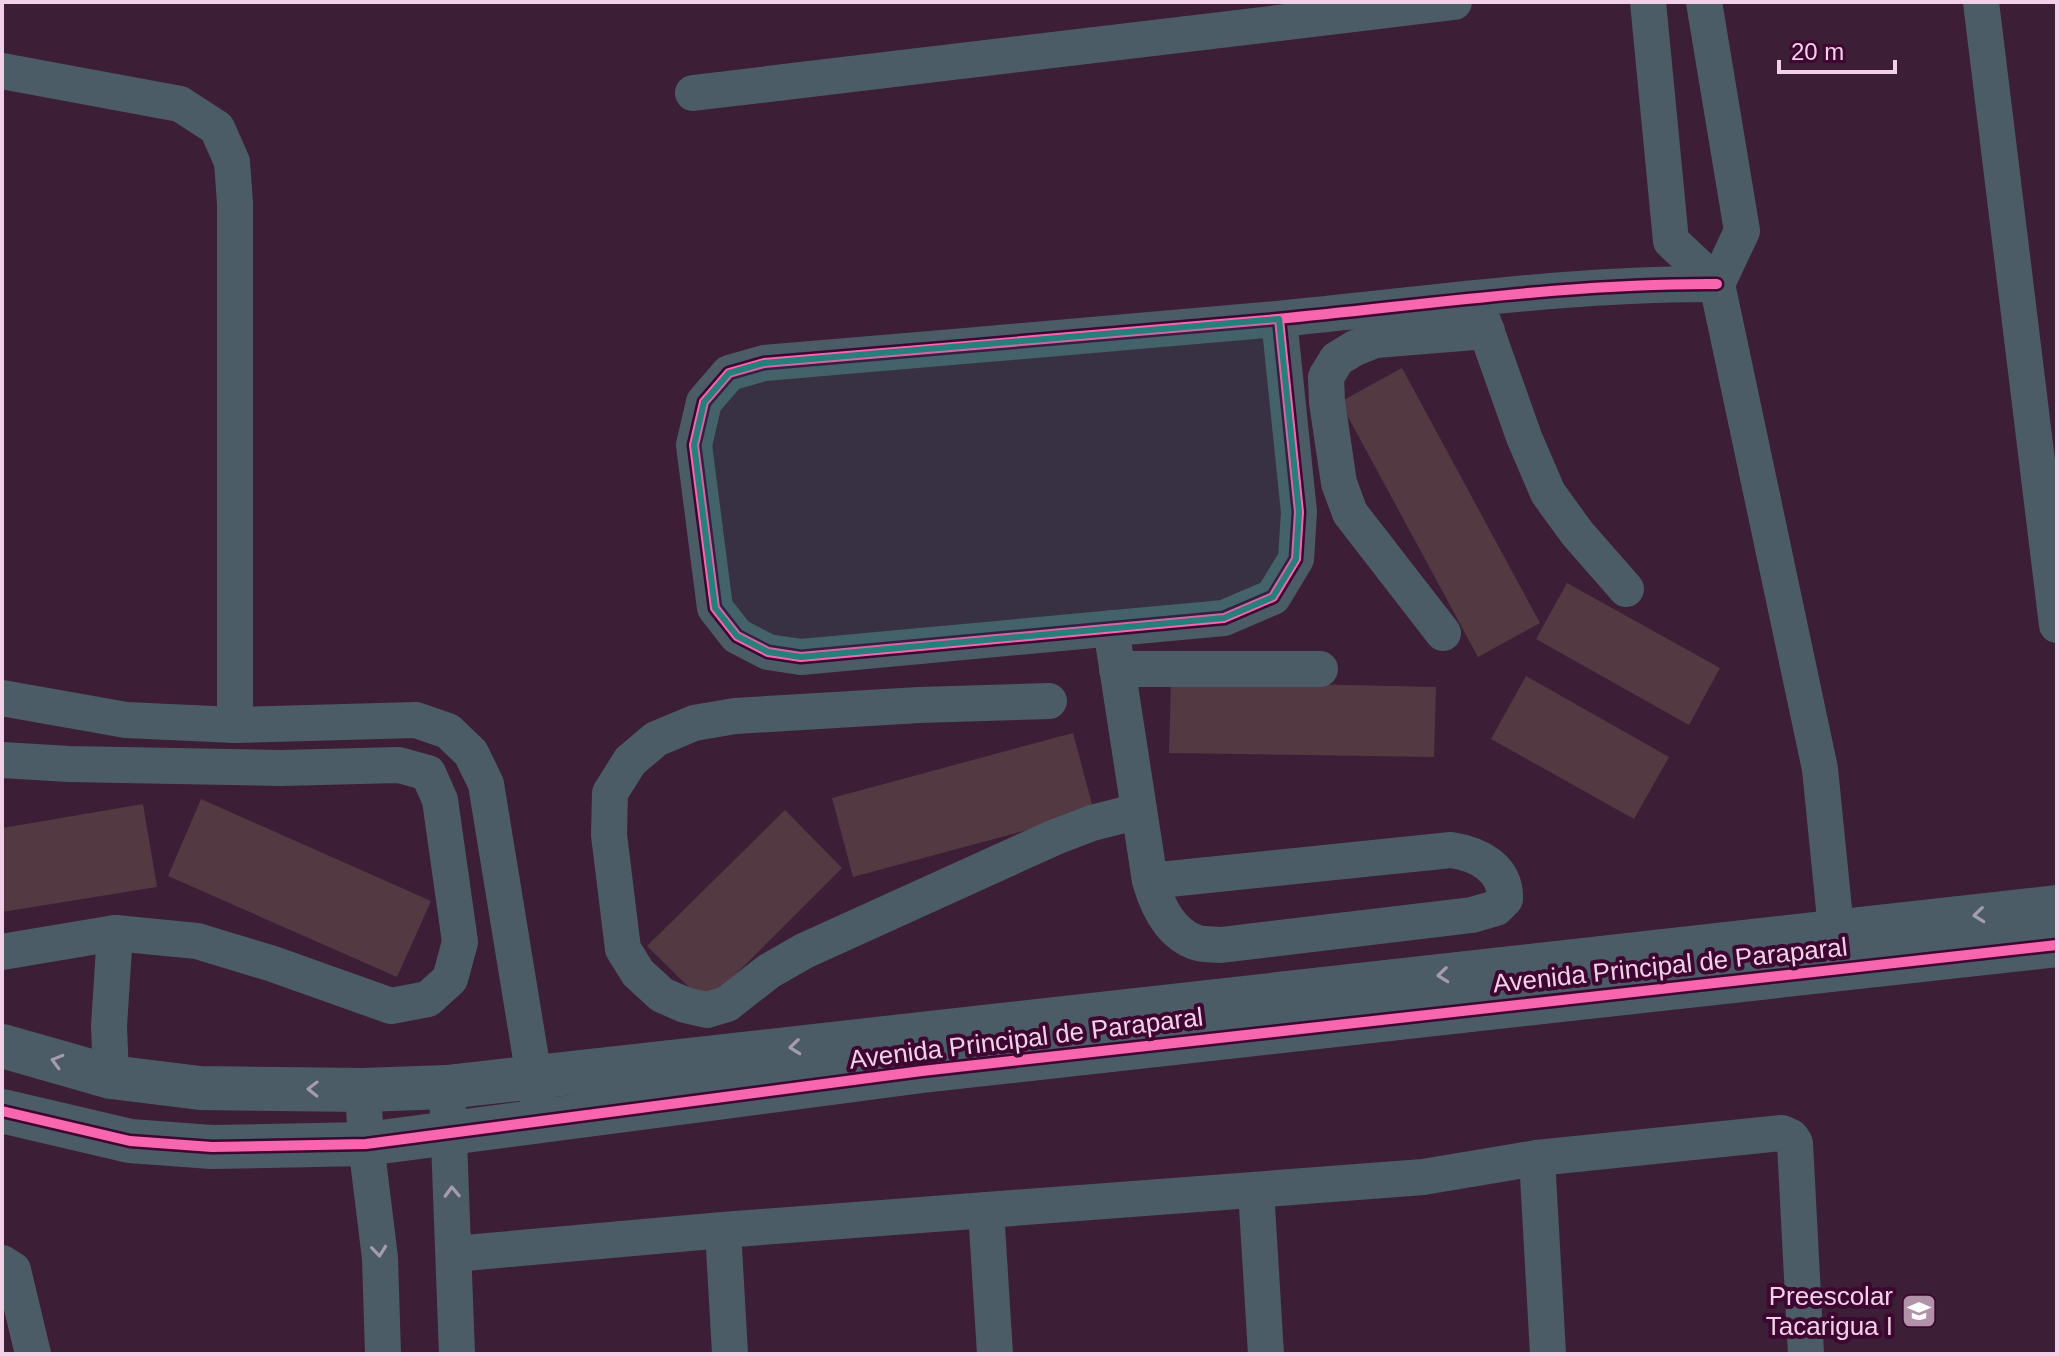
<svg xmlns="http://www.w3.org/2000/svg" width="2059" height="1356" font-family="Helvetica,sans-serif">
<rect width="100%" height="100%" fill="#3c1f36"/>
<g fill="#533941">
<path d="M1402 368 1540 623 1478 657 1340 402Z"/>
<path d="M1567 583 1720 668 1689 725 1536 639Z"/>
<path d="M1526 676 1669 757 1634 819 1491 739Z"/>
<path d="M1171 681 1436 687 1434 757 1169 753Z"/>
<path d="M1073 733 1094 812 853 877 832 798Z"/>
<path d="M201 799 431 901 397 977 168 876Z"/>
<path d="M143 804 157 887 2 912V828Z"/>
<path d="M785 810 842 868 706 1004 647 946Z"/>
</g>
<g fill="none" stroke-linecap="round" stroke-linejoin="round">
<g stroke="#4c5c66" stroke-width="36">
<path d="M1648 2 1671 241 1717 284"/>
<path d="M1704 2 1742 231 1717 284 1820 769 1839 959"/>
<path d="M1981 2 2057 625"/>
<path d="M2 71 180 104 217 128 232 162 235 203V725"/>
<path d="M693 93 1454 2"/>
<path d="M1479 310 1524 437 1548 493 1577 533 1626 589"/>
<path d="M1279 319 1299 512 1296 559 1273 597 1224 618 801 657 768 652 737 636 715 608 694 445 704 402 729 373 764 363C935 348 1106 335 1277 319 1424 305 1570 283 1717 284"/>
<path d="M1111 628 1150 881C1157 905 1170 933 1195 942 1202 945 1213 944 1221 945L1472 915 1496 908 1505 899C1506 868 1478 854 1451 850L1150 881"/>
<path d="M1443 633 1350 513 1339 483 1327 402 1326 377 1337 359 1355 348 1375 340 1487 331"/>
<path d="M1117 669H1320"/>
<path d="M2 698 126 720 235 725 416 720 448 731 471 753 486 784 538 1102"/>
<path d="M1049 701 919 705 735 716 694 723 656 739 630 761 610 793 609 835 623 949 638 973 662 995 685 1005 707 1010 727 1004 769 971 804 951 1053 838 1092 823 1139 811"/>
<path d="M2 760 69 764 281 768 399 765 428 773 440 800 460 942 450 979 428 999 391 1006 273 964 197 941 115 933 2 952"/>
<path d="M111 1077 109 1026 115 933"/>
<path d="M447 1087 457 1354"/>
<path d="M363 1090 366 1144 380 1258 383 1354"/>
<path d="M1537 1158 1548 1354"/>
<path d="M1256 1190 1266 1354"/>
<path d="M986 1210 995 1354"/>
<path d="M723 1230 730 1354"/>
<path d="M454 1254 723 1230 1423 1177 1537 1158 1782 1133 1791 1137 1795 1143 1806 1354"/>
<path d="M2 1263 13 1270 33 1354"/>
</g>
<g stroke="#4c5c66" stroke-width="44">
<path d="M2 1046 111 1077 200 1088 363 1090 447 1087 2057 907"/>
<path d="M2 1111 130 1141 212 1147 366 1144 922 1071 2057 945"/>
</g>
<g stroke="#3d0732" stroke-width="15">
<g id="cycleway">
<path d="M1279 319 1299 512 1296 559 1273 597 1224 618 801 657 768 652 737 636 715 608 694 445 704 402 729 373 764 363C935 348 1106 335 1277 319 1424 305 1570 283 1717 284"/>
<path d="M2 1111 130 1141 212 1147 366 1144 922 1071 2057 945"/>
</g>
</g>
<use href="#cycleway" stroke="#f766af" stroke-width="10"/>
</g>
<defs><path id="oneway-chevron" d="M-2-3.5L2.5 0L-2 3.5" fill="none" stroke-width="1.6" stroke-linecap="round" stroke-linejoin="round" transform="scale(2)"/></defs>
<g stroke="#a79cad">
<use href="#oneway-chevron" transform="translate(1979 915) rotate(174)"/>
<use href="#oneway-chevron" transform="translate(1443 975) rotate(174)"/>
<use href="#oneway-chevron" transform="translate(795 1047) rotate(174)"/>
<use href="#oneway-chevron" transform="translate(57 1061) rotate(-164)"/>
<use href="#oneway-chevron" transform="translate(313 1089) rotate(-179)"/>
<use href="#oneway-chevron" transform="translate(452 1192) rotate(-92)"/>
<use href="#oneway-chevron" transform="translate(379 1251) rotate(84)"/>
</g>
<path fill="#267f7a" fill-opacity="0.2" stroke="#267f7a" stroke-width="6" stroke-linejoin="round" d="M1279 319 1299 512 1296 559 1273 597 1224 618 801 657 768 652 737 636 715 608 694 445 704 402 729 373 764 363Z"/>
<defs>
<g id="school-square" transform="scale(1.8)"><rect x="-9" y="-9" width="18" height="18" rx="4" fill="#b292a9" stroke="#3d0732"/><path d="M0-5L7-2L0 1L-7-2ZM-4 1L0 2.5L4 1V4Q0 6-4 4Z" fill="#fff"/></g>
</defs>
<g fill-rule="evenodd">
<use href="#school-square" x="1919" y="1311"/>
</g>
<g text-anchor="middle" stroke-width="8" stroke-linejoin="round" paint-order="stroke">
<g font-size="26" fill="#f2d0e7" stroke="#3d0732">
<text transform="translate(1670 965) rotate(-6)" y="9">Avenida Principal de Paraparal</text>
<text transform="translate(1026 1038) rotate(-7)" y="9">Avenida Principal de Paraparal</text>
</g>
<g font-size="26" fill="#f2d0e7" stroke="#3d0732" text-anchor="end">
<text x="1893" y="1305">Preescolar<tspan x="1893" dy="30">Tacarigua I</tspan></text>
</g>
</g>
<rect width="2059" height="1356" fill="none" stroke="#f2d0e7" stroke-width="8"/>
<path d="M1779 60v12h116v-12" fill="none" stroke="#f2d0e7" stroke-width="4"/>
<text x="1791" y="60" font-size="24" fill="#f2d0e7" stroke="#3d0732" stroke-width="6" paint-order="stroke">20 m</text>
</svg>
